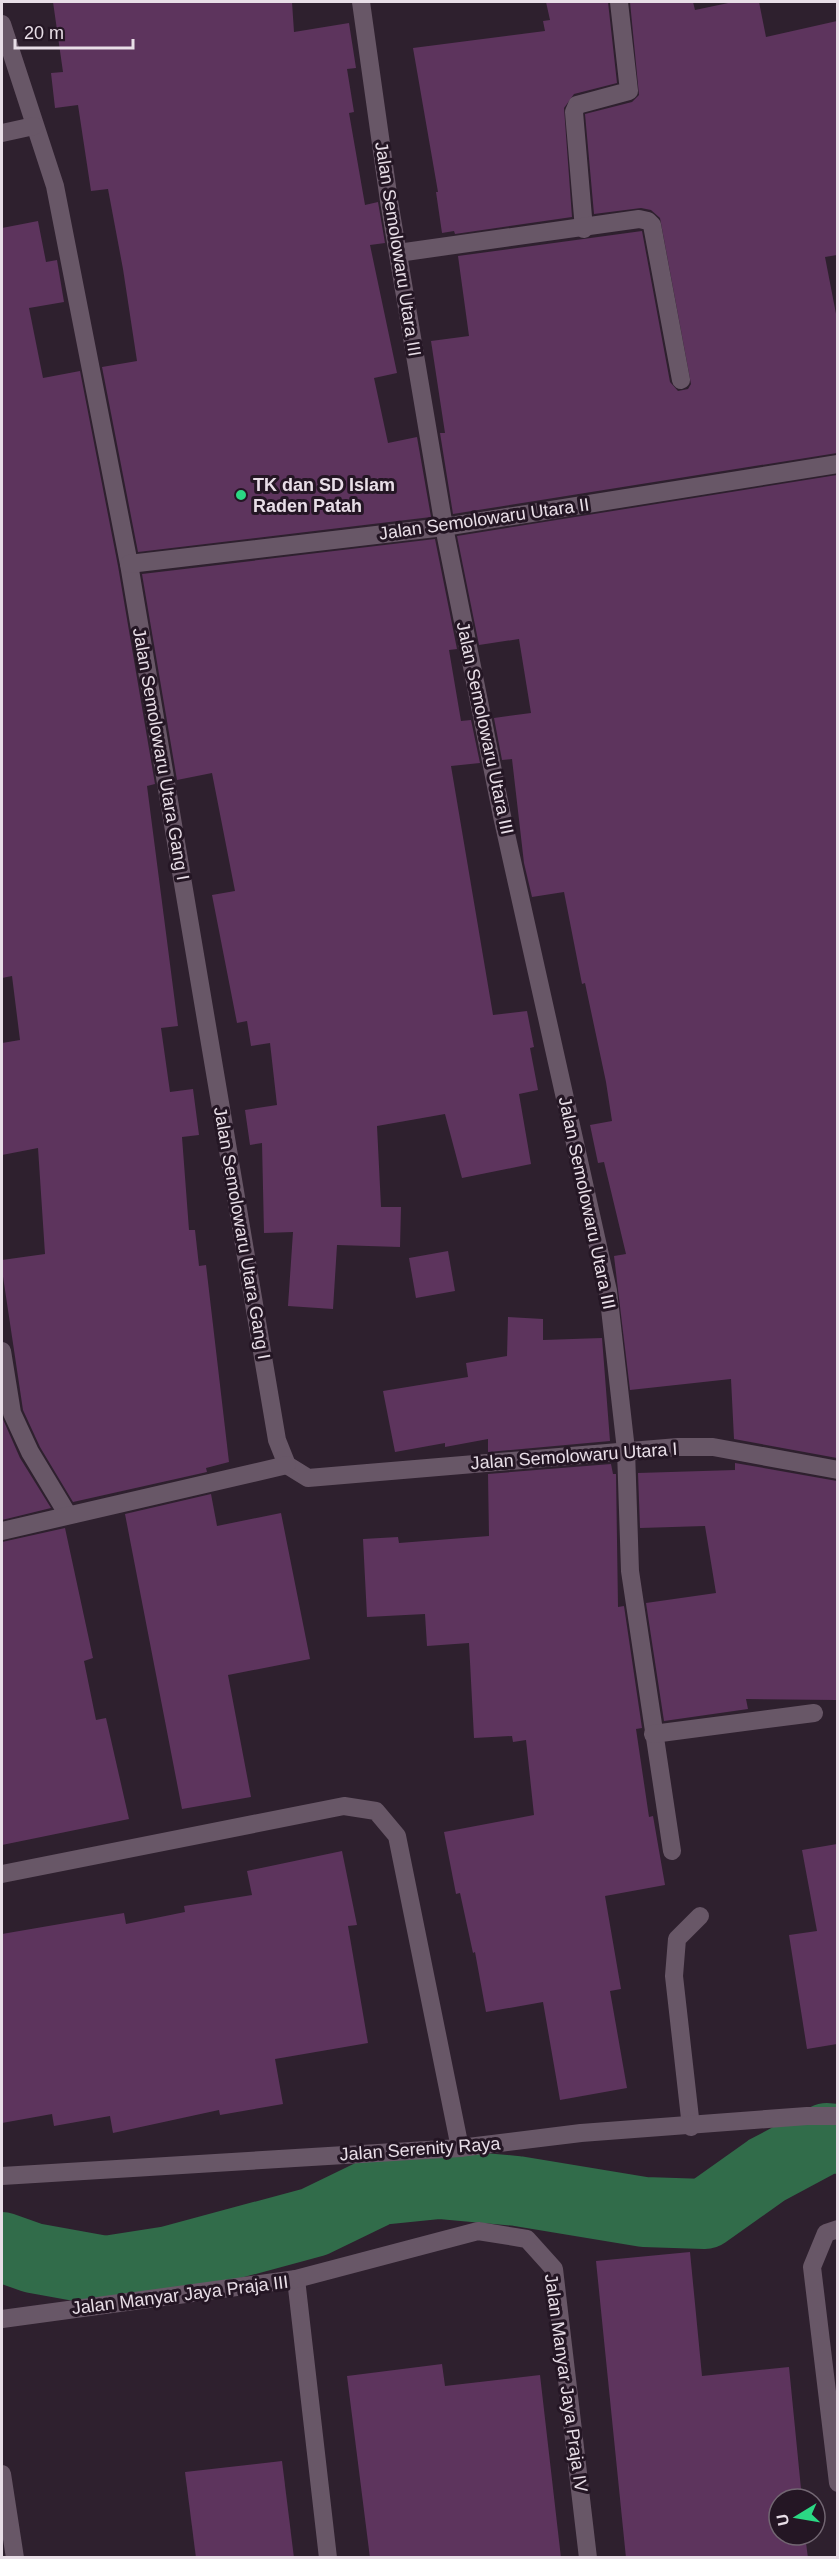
<svg xmlns="http://www.w3.org/2000/svg" width="839" height="2559" font-family="Helvetica,sans-serif">
<rect width="100%" height="100%" fill="#2e202e"/>
<g fill="none" stroke-linecap="round" stroke-linejoin="round">
<path stroke="#316c4a" stroke-width="70" d="M2 2247 33 2258 105 2271 169 2261 314 2222 380 2190 439 2184 517 2191 644 2212 705 2214 767 2170 827 2138 838 2139"/>
</g>
<g fill="#5d345d">
<path d="M53 2H292L294 32 349 23 356 68 347 69 354 112 349 113 365 205 378 202 385 243 370 245 397 373 374 378 388 443 417 437 431 517 138 552 102 367 137 361 123 269 108 189 91 191 78 105 55 108 51 73 63 72Z"/>
<path d="M546 2H608L617 83 574 94 564 108 572 217 455 234 454 231 442 233 436 192H438L413 48 545 31 543 21 550 20Z"/>
<path d="M630 2H693L695 10 733 2H759L766 37 837 21V255L825 257 837 319V453L453 514 440 433H445L431 341 469 336 458 256 642 231 670 382 678 391 688 389 691 384 660 218 651 210 641 208 594 214 585 114 632 102 639 95Z"/>
<path d="M38 221 46 262 57 260 64 302 29 308 43 378 80 371 118 566 155 784 147 786 178 1026 161 1028 170 1092 193 1089 199 1135 182 1137 189 1230H195L199 1266 206 1265 229 1462 206 1468 207 1472 73 1502 40 1447 23 1410 2 1270V1260L45 1254 38 1148 2 1155V1043L20 1040 12 976 2 978V228Z"/>
<path d="M837 475V1458L734 1439 731 1379 630 1390 614 1256 626 1254 604 1162 598 1163 590 1125 612 1121 606 1082 585 983 582 984 564 892 532 897 524 863 512 759 502 760 494 718 531 713 519 639 479 645 457 536Z"/>
<path d="M435 539 457 649 449 650 461 721 471 720 480 763 451 766 493 1015 527 1011 534 1047 530 1048 538 1090 519 1094 531 1164 462 1178 445 1114 377 1126 381 1207H401L400 1247 337 1245 333 1309 288 1306 293 1232 264 1233 262 1143 250 1145 245 1110 277 1105 270 1043 251 1046 247 1021 237 1023 212 895 235 891 212 773 177 780 142 574Z"/>
<path d="M448 1251 455 1291 416 1298 409 1258Z"/>
<path d="M508 1317 543 1319V1340L602 1338 610 1441 488 1452V1439L445 1447V1443L395 1452 383 1391 468 1377 466 1363 507 1356Z"/>
<path d="M2 1417 20 1458 51 1508 2 1520Z"/>
<path d="M735 1463 837 1481V1700L746 1699 748 1709 664 1721 646 1603 716 1593 705 1526 640 1528 638 1473 735 1470Z"/>
<path d="M611 1464 613 1474H616L618 1607 624 1606 642 1728 636 1729 649 1817 653 1816 665 1885 605 1896 621 1989 610 1991 627 2088 560 2100 543 2002 486 2012 475 1952 473 1953 460 1893 456 1894 444 1832 534 1815 526 1740 513 1742 512 1736 474 1738 469 1643 427 1646 425 1614 367 1617 363 1539 398 1537 399 1543 489 1536 488 1474Z"/>
<path d="M211 1494 217 1526 281 1513 310 1659 228 1675 251 1797 182 1809 125 1514Z"/>
<path d="M65 1528 93 1658 84 1661 96 1720 106 1718 129 1819 2 1845V1542Z"/>
<path d="M837 1844V2044L807 2049 789 1935 817 1931 802 1850Z"/>
<path d="M342 1851 357 1925 348 1926 368 2043 275 2059 283 2104 220 2115 219 2110 113 2133 110 2116 54 2126 52 2114 2 2123V1934L124 1913 126 1924 185 1912 184 1906 252 1895 247 1871Z"/>
<path d="M690 2252 702 2376 789 2367 802 2499H779V2535H805L808 2558H626L596 2261Z"/>
<path d="M442 2364 445 2386 540 2375 561 2558H370L347 2376Z"/>
<path d="M282 2461 294 2558H196L185 2472Z"/>
</g>
<g fill="none" stroke-linecap="round" stroke-linejoin="round">
<g stroke="#685767" stroke-width="18">
<path d="M361 2 389 201 444 527 502 816 608 1291 626 1450 630 1571 672 1851"/>
<path d="M2 24 55 186 129 564 277 1440 287 1465 308 1478 678 1447H713L838 1470"/>
<path d="M2 133 34 126"/>
<path d="M584 229 574 112 577 105 629 91 619 2"/>
<path d="M398 253 639 219 648 221 652 225 681 380"/>
<path d="M129 564 444 527 838 464"/>
<path d="M2 1351 12 1413 30 1452 68 1515"/>
<path d="M2 1531 287 1465"/>
<path d="M653 1734 814 1713"/>
<path d="M2 1874 344 1806 376 1811 397 1836 460 2148"/>
<path d="M691 2127 674 1976 677 1939 700 1916"/>
<path d="M2 2176 460 2148 581 2133 807 2116H838"/>
<path d="M838 2229 826 2233 812 2267 838 2483"/>
<path d="M296 2279 328 2558"/>
<path d="M2 2319 296 2279 478 2231 527 2239 554 2269 588 2558"/>
<path d="M2 2474 15 2558"/>
</g>
</g>
<circle fill="#2bd884" stroke="#241624" stroke-width="2" cx="241" cy="495" r="6"/>
<g text-anchor="middle" stroke-width="6" stroke-linejoin="round" paint-order="stroke">
<g font-size="18" fill="#e8dee7" stroke="#241624">
<text transform="translate(398 249) rotate(81)" y="6">Jalan Semolowaru Utara III</text>
<text transform="translate(484 519) rotate(-8)" y="6">Jalan Semolowaru Utara II</text>
<text transform="translate(485 728) rotate(78)" y="6">Jalan Semolowaru Utara III</text>
<text transform="translate(161 754) rotate(80)" y="6">Jalan Semolowaru Utara Gang I</text>
<text transform="translate(587 1203) rotate(78)" y="6">Jalan Semolowaru Utara III</text>
<text transform="translate(242 1233) rotate(80)" y="6">Jalan Semolowaru Utara Gang I</text>
<text transform="translate(574 1456) rotate(-4)" y="6">Jalan Semolowaru Utara I</text>
<text transform="translate(420 2149) rotate(-4)" y="6">Jalan Serenity Raya</text>
<text transform="translate(180 2295) rotate(-7)" y="6">Jalan Manyar Jaya Praja III</text>
<text transform="translate(566 2383) rotate(82)" y="6">Jalan Manyar Jaya Praja IV</text>
</g>
<g font-size="18" font-weight="bold" fill="#e8dee7" stroke="#241624" text-anchor="start">
<text x="253" y="491">TK dan SD Islam<tspan x="253" dy="21">Raden Patah</tspan></text>
</g>
</g>
<rect width="839" height="2559" fill="none" stroke="#e8dee7" stroke-width="6"/>
<g transform="translate(797 2517) rotate(259)"><circle r="28" fill="#241624" stroke="#726672" stroke-width="1.5"/>
<path d="M0-4.5L10 22L0 15L-10 22Z" fill="#2bd884"/>
<text y="-9" font-size="16" font-weight="bold" text-anchor="middle" fill="#e8dee7">U</text>
</g>
<path d="M15 39v9h118v-9" fill="none" stroke="#e8dee7" stroke-width="3"/>
<text x="24" y="39" font-size="18" fill="#e8dee7" stroke="#241624" stroke-width="4.5" paint-order="stroke">20 m</text>
</svg>
